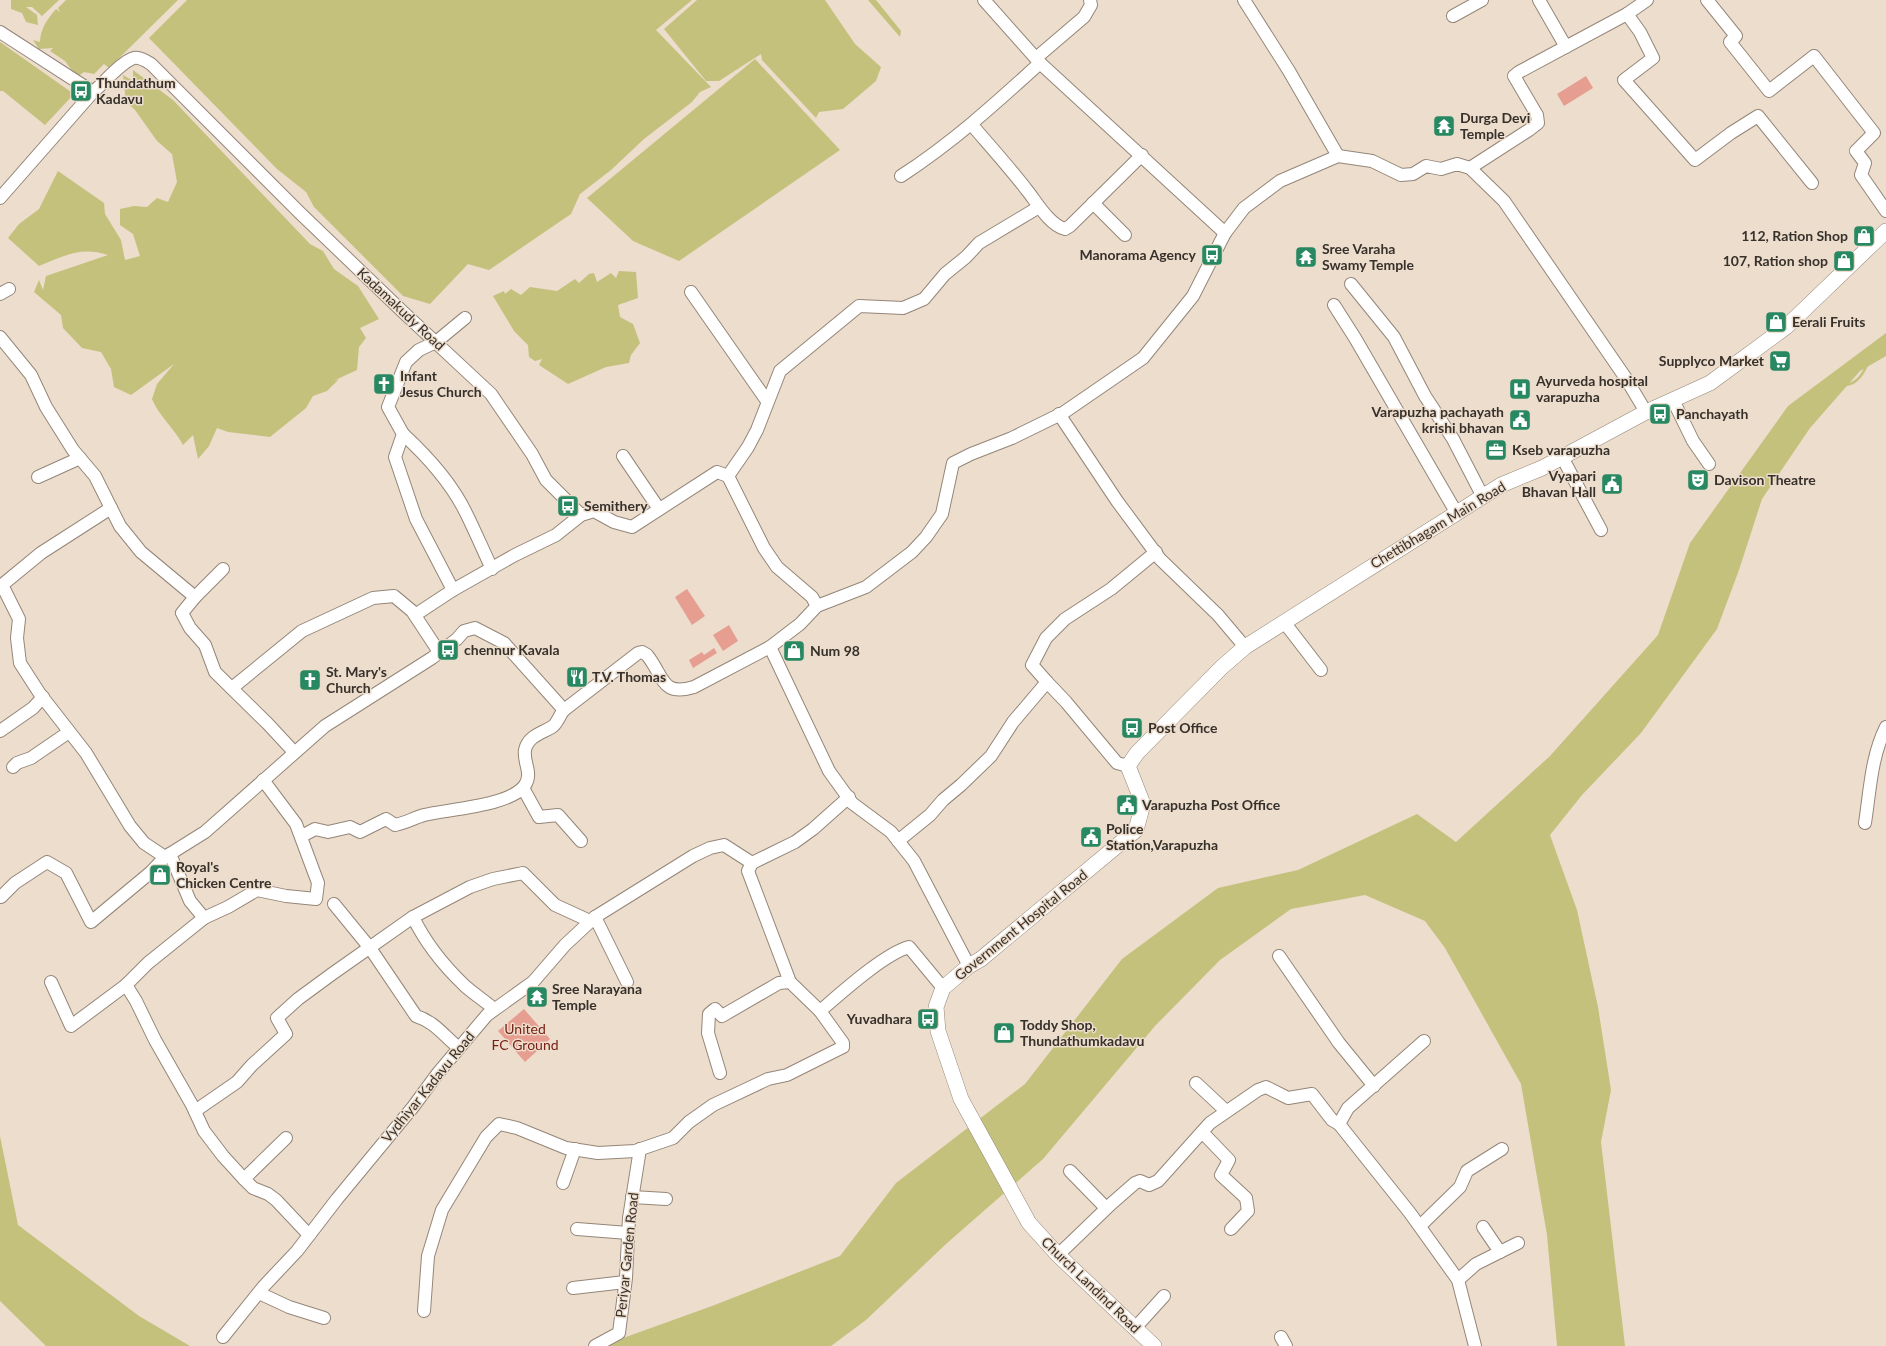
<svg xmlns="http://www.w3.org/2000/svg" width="1886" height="1346" font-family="Lato,sans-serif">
<rect width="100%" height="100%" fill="#edddcd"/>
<g fill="#e69e91">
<path d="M1586 76 1593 88 1564 106 1557 94Z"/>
<path d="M687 589 705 616 692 625 675 597Z"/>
<path d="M729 625 738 641 723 651 713 635Z"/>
<path d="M714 648 717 653 693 668 689 660 702 652 704 655Z"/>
<path d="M524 1009 550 1039 525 1062 498 1031Z"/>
</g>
<g fill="#c4c17c">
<path d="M11 0H59L42 16 32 7H26L37 15 38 25 26 22 22 13 11 9Z"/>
<path d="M66 0H178L109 68 104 64 94 74 84 72 77 77 65 61 50 51 53 48 39 49 33 40 40 42C40 29 48 18 56 9L60 12 58 8Z"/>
<path d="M187 0H692L656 30 711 87 700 92 692 102 644 139 611 170 580 194 571 214 489 270 468 264 430 304 403 296 314 207 306 192 277 169 149 38Z"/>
<path d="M697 0H825L855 44 881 67 876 81 843 109 819 112 816 118 762 60 761 54 719 81H706L664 29Z"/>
<path d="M868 0H876L901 31 900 37Z"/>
<path d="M0 42 74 94 45 125 3 91H0Z"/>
<path d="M755 59 840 150 679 261 633 241 587 198Z"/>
<path d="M133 70 173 100 310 244 323 251 334 269 358 286 379 319 360 328 366 338 359 347 357 370 333 381 339 379 327 391 313 396 306 408 270 437 228 432 217 428 209 446 198 459 193 435 183 445C174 428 159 416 152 399L157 384 174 364 131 395 114 387 111 369 101 352 82 348 63 328 61 315 34 292 39 280 43 290 46 276 108 255C80 246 64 256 39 266L8 238 19 224 39 209 58 171 104 203 105 214 121 240 125 260 140 256 133 234 120 225V209L134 206 147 207 157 198 168 202 177 182 172 154 157 141 135 110 126 102 123 75 133 81Z"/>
<path d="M619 271 636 272 638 298 618 305 620 317 633 324 640 343 631 355 629 363 606 367 568 384 539 365 542 359 535 361 529 357 528 345 514 331 493 296 504 291 505 294 511 289 521 295 530 287 557 291 575 279 579 283 589 274 594 273 597 282 611 273 616 278Z"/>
<path d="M1886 333V356L1860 371 1810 428 1762 499 1739 570 1717 629 1641 733 1582 795 1550 835 1577 910 1598 1007 1611 1090 1601 1142 1625 1346H1557L1547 1235 1521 1084 1445 948 1425 921 1365 895 1291 909 1220 960 1155 1026 1043 1159 946 1244 866 1320 831 1346H601L712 1306 840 1256 896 1183 1025 1084 1122 959 1218 888 1298 870 1417 814 1456 842 1550 756 1658 635 1690 543 1788 406Z"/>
<path d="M0 1136 18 1225 139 1316 190 1346H46L0 1301Z"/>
</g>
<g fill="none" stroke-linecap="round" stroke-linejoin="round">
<path stroke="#c4c17c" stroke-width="2.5" d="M1846 385C1856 384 1863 374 1867 365"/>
<g stroke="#948678" stroke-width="14">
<g id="minor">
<path d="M984 0 1040 63 1225 233"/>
<path d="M1244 0 1289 71 1338 156"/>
<path d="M1539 0 1566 47"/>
<path d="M1707 0 1736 36 1730 42 1769 91 1814 56 1874 133 1856 151 1865 163 1861 175 1886 211"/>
<path d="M1627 14 1640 32 1653 58 1624 80 1695 160 1731 133 1758 116 1812 183"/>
<path d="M1453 16 1482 0"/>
<path d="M0 32 93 92C103 84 122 61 134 58 140 57 146 61 151 64L300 213 403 312 491 394 532 454 546 480 581 515"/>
<path d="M1036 58 1084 17 1091 5 1090 0"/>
<path d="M972 125C990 146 1009 167 1026 189 1036 201 1049 225 1065 229L1070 226 1142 155"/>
<path d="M1470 168 1529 130 1538 123 1537 115 1514 76 1519 72 1627 14 1647 0"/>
<path d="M901 176C952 143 995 104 1040 63"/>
<path d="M0 198 93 92"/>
<path d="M1093 203 1125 235"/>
<path d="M1351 284 1394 337 1425 396 1453 439 1482 495"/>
<path d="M691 292 767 401"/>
<path d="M0 294 9 289"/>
<path d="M1334 305 1355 338 1456 512"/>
<path d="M0 337 31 375 46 407 73 450 95 476 120 526 141 552 195 597 182 613 190 628 205 645 215 672 268 724 294 752"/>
<path d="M1673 400 1693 441 1709 464"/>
<path d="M1059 414 1117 501 1160 559 1218 615 1245 647"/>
<path d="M403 434C428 457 451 482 466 513 475 531 483 550 492 569"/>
<path d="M623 456 659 509"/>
<path d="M1562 457 1601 530"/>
<path d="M728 476 748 447 757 430 780 371 859 306 903 308 924 299 945 274 966 257 979 243 1039 207"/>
<path d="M38 477 80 458"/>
<path d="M111 508 41 553 2 585 19 619 17 638 20 663 40 694 86 753 130 826 144 843 165 857 205 832 325 726 432 658 457 639 464 631 475 628 504 643 564 710 638 653 642 652 647 655C664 676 661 697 694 687L770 647 800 624 817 606 866 587 912 552 926 537 942 514 953 463 971 454 1012 438 1063 413 1143 358 1193 296 1225 233 1244 208 1280 181 1338 156 1372 161 1401 175 1413 174 1426 166 1441 169 1457 164 1470 168 1504 201 1625 377 1646 412"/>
<path d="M453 590 416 519 395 457 403 434 388 407 406 362 419 350 436 342 465 318"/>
<path d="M195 597 223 569"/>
<path d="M415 615 453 590 515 555 556 535 581 515 594 511 614 522 632 527 717 472 728 476 764 548 777 567 812 597 817 606"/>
<path d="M1284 622 1321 670"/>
<path d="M770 647 829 771 852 803 891 832 914 861 969 966"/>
<path d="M1047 682 1032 665 1046 638 1065 619 1111 589 1156 552"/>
<path d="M232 688 302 631 373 598 394 596 412 611 439 652"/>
<path d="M0 731 33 708 43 697"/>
<path d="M13 767 17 763 31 758 69 732"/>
<path d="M263 780 296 824 318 883 316 899 286 896 257 890 228 907 204 918 148 963 126 985 136 1001 155 1040 192 1105 204 1131 223 1156 244 1179 253 1188 268 1194 276 1200 309 1235"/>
<path d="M523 788 539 817 558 815 581 841"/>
<path d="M1865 823C1870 791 1871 757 1886 727"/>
<path d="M302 836 315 829 328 832 350 827 360 832 386 819 395 825C405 823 414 818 424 815 448 809 511 806 525 785 533 773 523 763 525 750 528 736 542 733 552 727 557 724 560 714 564 710"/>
<path d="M898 841 930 815 943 800 961 785 991 756 1013 722 1047 682 1066 702 1117 763 1128 766"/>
<path d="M170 854 190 901 204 918"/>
<path d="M752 863 748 871 790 982"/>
<path d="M1 897 15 883 47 862 66 873 91 922 151 872 165 857"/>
<path d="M334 904 370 948 416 1016C435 1022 444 1036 459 1048"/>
<path d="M413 917C425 942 445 967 465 986 474 994 485 1001 494 1009"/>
<path d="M595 917 627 982"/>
<path d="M1279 956 1339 1043 1374 1086"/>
<path d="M51 982 71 1026 126 985"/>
<path d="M720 1073 708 1033 709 1014 715 1009 722 1016 779 983 790 982 820 1011"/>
<path d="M1196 1083 1226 1111"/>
<path d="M195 1111 237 1082 252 1065 286 1034 277 1018 298 999 332 974 413 917 470 887 493 879 523 873 555 905 590 921"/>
<path d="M1339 1124 1410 1213 1458 1280 1475 1346"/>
<path d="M1202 1132 1229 1160 1221 1175 1246 1198 1248 1211 1231 1229"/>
<path d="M1070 1171 1106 1208"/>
<path d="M244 1179 286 1138"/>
<path d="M563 1183 575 1149"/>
<path d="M632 1197 666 1199"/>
<path d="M1420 1226 1460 1187 1467 1171 1502 1149"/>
<path d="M1483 1227 1500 1252"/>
<path d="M577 1229 628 1233"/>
<path d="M1058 1255 1111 1204 1135 1183 1140 1181 1149 1185 1158 1181 1210 1123 1258 1090 1266 1087 1288 1098 1312 1094 1332 1120 1339 1124 1348 1108 1424 1041"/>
<path d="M1458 1280 1476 1264 1518 1243"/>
<path d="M573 1288 625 1282"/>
<path d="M259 1293 289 1307 324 1318"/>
<path d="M424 1311 428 1256 442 1210 486 1137 499 1124 517 1128 566 1148 598 1153 635 1151 673 1138 689 1122 713 1105 768 1079 787 1075 843 1047V1043L820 1011C841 993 884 954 909 947L943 988"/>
<path d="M1135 1328 1164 1296"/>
<path d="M223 1337 264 1286 297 1251 337 1199 413 1107 438 1073 487 1015 533 982 565 945 595 917 693 856 710 848 724 845 752 863 795 842 813 829 849 797"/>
<path d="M1281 1337 1286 1346"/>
<path d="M595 1346 619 1333 626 1278 629 1218 640 1149"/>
</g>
</g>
<g stroke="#948678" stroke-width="16">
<path id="major" d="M1154 1346 1058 1255 1029 1223 961 1099 938 1031 936 1007 943 988 969 966 981 959 1136 830 1143 804 1128 766 1137 753 1222 667 1245 647 1501 485 1542 468 1646 412 1710 383 1786 327 1886 231"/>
</g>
<use href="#minor" stroke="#fff" stroke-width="12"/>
<use href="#major" stroke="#fff" stroke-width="15"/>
</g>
<defs>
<g id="bus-square" transform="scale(1.15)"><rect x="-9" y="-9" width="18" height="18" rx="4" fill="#288861" stroke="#edddcd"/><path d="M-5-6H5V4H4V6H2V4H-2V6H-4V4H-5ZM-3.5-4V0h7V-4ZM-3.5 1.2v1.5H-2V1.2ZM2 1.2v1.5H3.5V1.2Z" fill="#fff"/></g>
<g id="temple-square" transform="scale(1.15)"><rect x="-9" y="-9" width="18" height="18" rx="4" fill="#288861" stroke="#edddcd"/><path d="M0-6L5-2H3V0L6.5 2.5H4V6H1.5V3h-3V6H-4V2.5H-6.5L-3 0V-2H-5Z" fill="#fff"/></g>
<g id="shop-square" transform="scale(1.15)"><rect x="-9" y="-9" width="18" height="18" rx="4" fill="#288861" stroke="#edddcd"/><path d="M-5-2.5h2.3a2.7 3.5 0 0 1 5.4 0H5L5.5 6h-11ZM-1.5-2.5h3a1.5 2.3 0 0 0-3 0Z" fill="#fff"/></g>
<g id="supermarket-square" transform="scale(1.15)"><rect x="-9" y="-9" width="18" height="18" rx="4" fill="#288861" stroke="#edddcd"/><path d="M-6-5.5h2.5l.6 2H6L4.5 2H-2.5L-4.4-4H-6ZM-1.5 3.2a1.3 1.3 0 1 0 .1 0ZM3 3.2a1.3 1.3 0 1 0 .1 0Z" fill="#fff"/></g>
<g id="church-square" transform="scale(1.15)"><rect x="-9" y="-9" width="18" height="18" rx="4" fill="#288861" stroke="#edddcd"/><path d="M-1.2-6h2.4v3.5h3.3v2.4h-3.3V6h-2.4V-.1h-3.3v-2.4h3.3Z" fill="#fff"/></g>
<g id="hospital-square" transform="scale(1.15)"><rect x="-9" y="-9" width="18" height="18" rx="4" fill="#288861" stroke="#edddcd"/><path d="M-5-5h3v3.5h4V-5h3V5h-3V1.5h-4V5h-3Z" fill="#fff"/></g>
<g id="civic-square" transform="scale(1.15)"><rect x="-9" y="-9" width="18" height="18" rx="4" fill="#288861" stroke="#edddcd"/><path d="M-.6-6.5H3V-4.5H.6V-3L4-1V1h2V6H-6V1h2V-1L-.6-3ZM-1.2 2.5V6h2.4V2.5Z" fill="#fff"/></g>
<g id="office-square" transform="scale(1.15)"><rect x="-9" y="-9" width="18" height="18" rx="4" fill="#288861" stroke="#edddcd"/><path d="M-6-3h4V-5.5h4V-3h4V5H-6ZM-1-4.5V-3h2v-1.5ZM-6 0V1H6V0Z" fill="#fff"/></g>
<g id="theatre-square" transform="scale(1.15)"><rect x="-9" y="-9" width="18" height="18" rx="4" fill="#288861" stroke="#edddcd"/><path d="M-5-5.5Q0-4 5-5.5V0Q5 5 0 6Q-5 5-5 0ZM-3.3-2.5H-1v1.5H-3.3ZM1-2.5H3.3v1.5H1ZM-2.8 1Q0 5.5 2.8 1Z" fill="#fff"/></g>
<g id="restaurant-square" transform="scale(1.15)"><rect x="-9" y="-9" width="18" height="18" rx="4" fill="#288861" stroke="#edddcd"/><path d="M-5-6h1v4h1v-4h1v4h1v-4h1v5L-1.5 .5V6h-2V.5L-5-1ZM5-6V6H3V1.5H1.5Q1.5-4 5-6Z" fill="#fff"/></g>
</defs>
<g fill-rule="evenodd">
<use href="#bus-square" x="81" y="91"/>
<use href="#temple-square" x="1444" y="126"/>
<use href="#shop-square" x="1864" y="236"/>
<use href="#bus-square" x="1212" y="255"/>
<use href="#temple-square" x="1306" y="257"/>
<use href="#shop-square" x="1844" y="261"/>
<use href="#shop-square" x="1776" y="322"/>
<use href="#supermarket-square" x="1780" y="361"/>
<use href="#church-square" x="384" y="384"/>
<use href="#hospital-square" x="1520" y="389"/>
<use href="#bus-square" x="1660" y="414"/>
<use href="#civic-square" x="1520" y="420"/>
<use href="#office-square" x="1496" y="450"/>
<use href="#theatre-square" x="1698" y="480"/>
<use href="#civic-square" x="1612" y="484"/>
<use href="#bus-square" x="568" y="506"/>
<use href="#bus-square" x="448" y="650"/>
<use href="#shop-square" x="794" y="651"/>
<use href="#restaurant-square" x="577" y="677"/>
<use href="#church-square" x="310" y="680"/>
<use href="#bus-square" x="1132" y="728"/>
<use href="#civic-square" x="1127" y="805"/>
<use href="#civic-square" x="1091" y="837"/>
<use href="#shop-square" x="160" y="875"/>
<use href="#temple-square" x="537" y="997"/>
<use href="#bus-square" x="928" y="1019"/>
<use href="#shop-square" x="1004" y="1033"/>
</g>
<g text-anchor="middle" stroke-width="3" stroke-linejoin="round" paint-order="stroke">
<g font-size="14" font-weight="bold" fill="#37312b" stroke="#edddcd" text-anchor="start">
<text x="96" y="88">Thundathum<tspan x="96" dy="16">Kadavu</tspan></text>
<text x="1460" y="123">Durga Devi<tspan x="1460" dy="16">Temple</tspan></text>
<text x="1848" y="241" text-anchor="end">112, Ration Shop</text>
<text x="1322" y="254">Sree Varaha<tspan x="1322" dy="16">Swamy Temple</tspan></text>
<text x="1196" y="260" text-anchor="end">Manorama Agency</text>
<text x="1828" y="266" text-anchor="end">107, Ration shop</text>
<text x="1792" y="327">Eerali Fruits</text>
<text x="1764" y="366" text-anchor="end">Supplyco Market</text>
<text x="400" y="381">Infant<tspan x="400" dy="16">Jesus Church</tspan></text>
<text x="1536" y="386">Ayurveda hospital<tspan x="1536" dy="16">varapuzha</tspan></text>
<text x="1504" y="417" text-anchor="end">Varapuzha pachayath<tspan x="1504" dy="16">krishi bhavan</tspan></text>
<text x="1676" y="419">Panchayath</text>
<text x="1512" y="455">Kseb varapuzha</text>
<text x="1596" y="481" text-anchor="end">Vyapari<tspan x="1596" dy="16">Bhavan Hall</tspan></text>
<text x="1714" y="485">Davison Theatre</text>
<text x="584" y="511">Semithery</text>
<text x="464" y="655">chennur Kavala</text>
<text x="810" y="656">Num 98</text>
<text x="326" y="677">St. Mary's<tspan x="326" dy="16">Church</tspan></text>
<text x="592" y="682">T.V. Thomas</text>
<text x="1148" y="733">Post Office</text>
<text x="1142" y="810">Varapuzha Post Office</text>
<text x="1106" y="834">Police<tspan x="1106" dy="16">Station,Varapuzha</tspan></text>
<text x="176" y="872">Royal's<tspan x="176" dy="16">Chicken Centre</tspan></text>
<text x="552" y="994">Sree Narayana<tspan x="552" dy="16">Temple</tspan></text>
<text x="912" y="1024" text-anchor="end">Yuvadhara</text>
<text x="1020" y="1030">Toddy Shop,<tspan x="1020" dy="16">Thundathumkadavu</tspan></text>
</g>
<g font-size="14" fill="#37312b" stroke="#edddcd">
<text transform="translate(401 309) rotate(43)" y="5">Kadamakudy Road</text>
<text transform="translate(1438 525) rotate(-31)" y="5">Chettibhagam Main Road</text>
<text transform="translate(1021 925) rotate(-39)" y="5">Government Hospital Road</text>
<text transform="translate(428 1087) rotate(-51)" y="5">Vydhiyar Kadavu Road</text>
<text transform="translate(627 1255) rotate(-84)" y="5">Periyar Garden Road</text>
<text transform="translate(1091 1285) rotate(44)" y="5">Church Landind Road</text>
</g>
<g font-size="14" fill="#752115" stroke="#edddcd">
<text x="525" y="1034">United<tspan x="525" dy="16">FC Ground</tspan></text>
</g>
</g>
</svg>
